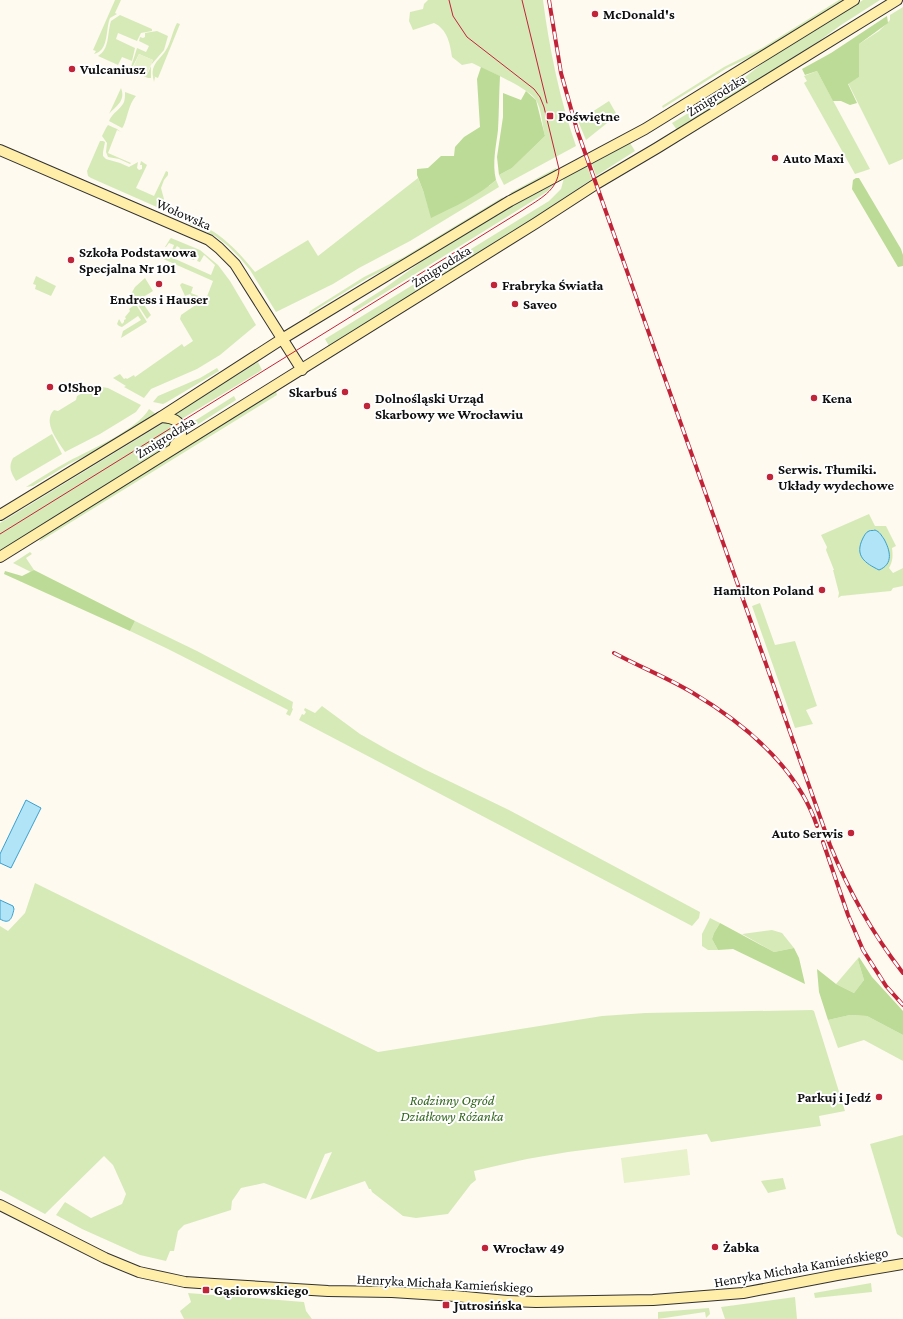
<svg xmlns="http://www.w3.org/2000/svg" width="903" height="1319" font-family="'Crimson Pro',serif">
<rect width="100%" height="100%" fill="#fffaef"/>
<g fill="#d6eab8">
<path d="M115 0H121L115 13 117 14 110 18 109 21C106 32 108 51 94 54L96 51 93 50Z"/>
<path d="M428 0H543C549 47 560 101 576 146L504 185 499 175 512 168 545 136C542 125 542 110 536 100 529 88 486 70 472 63L462 65 452 57C450 43 447 29 434 23L413 30 409 21 410 12 423 9 424 4Z"/>
<path d="M839 0H845L759 53 727 68 663 108 662 106 724 67 762 48Z"/>
<path d="M863 0H880L841 25 815 44 677 130 672 123 736 84 772 56Z"/>
<path d="M903 7V159L889 165 848 83 859 77V44L879 31 890 20V15Z"/>
<path d="M120 15 152 29V31L141 33 137 41 118 33 116 39 135 48 132 61 122 57 118 65 98 56C110 49 107 33 111 21Z"/>
<path d="M177 23 180 24 158 78 153 76 155 77 154 82C153 77 152 73 153 69 155 61 162 57 166 50 171 42 172 32 177 23Z"/>
<path d="M157 31 168 36 164 50 151 65 153 60 139 54 132 68 147 75 151 66V78H148L130 70 137 48 146 52 149 46 139 41 140 37 143 38 145 37V33Z"/>
<path d="M817 71 870 169 855 174 804 83 807 81 804 76Z"/>
<path d="M121 88C126 101 116 106 109 114Z"/>
<path d="M125 92 136 96C128 105 128 117 123 127L122 128 109 121C112 113 121 109 124 102 125 99 125 95 125 92Z"/>
<path d="M609 101 617 115 586 140 578 121Z"/>
<path d="M108 125 117 129 121 132 117 130 108 153 131 163 130 164 119 159 108 157 106 152 107 143 102 136 106 128Z"/>
<path d="M100 141H103L105 142 103 152V156L106 159 120 163 129 167 138 162 137 168 139 170 142 169V165H140L141 161 147 165 136 188 154 196 166 171 168 172V175L164 180 161 188 164 199V206L159 208 91 178 88 176 87 171Z"/>
<path d="M630 143 635 151 596 176 592 164Z"/>
<path d="M587 166 592 179 527 223 329 346 325 339 549 201 561 189 564 178Z"/>
<path d="M556 168 557 171 514 194 510 193Z"/>
<path d="M418 178 424 193 489 186 496 180 499 187 410 241 359 268 333 284 276 312 250 270 240 258 228 246 215 236 187 223 182 218 181 214C190 221 200 224 209 229 228 240 242 256 255 272L308 240 318 256Z"/>
<path d="M554 184 548 191 542 195 354 312 352 309 382 290 425 259 502 211Z"/>
<path d="M503 197 501 201 402 261 368 278 309 314V313L310 311 364 277 404 257Z"/>
<path d="M171 238 200 250 218 265 230 281 256 325 220 355 197 369 151 389 144 398 124 387 126 386 113 378 120 374 124 379 126 378 127 379 134 375 135 377 182 344 184 347 193 341 180 319 181 315 197 304 190 294 185 296 180 285 182 283 193 287 191 293 206 299 213 281 161 258 163 257 164 254 211 275 215 265 204 255 200 262 197 261 199 257 197 255 194 260 191 259 194 254 189 252 186 256 184 255 186 251 184 249 181 254 178 252 180 248 177 246 174 251 172 250 174 245 169 243 166 247H165L170 239Z"/>
<path d="M36 276 56 286 51 296 35 289 36 285 33 284Z"/>
<path d="M145 278 153 291 140 299 151 315 147 319 131 294 135 287Z"/>
<path d="M130 295 147 322 121 338 123 331 141 320 138 316 122 327 119 326 117 324 119 319 122 324 124 322V320L126 319 125 317 130 311 129 309 133 306 128 300Z"/>
<path d="M258 362 262 370 180 420 174 415Z"/>
<path d="M217 368 219 371 167 402 163 404 153 402 158 396 200 378Z"/>
<path d="M96 386 108 388 141 405 136 412 100 434 65 452C58 441 42 422 54 410L58 411 76 400 77 396Z"/>
<path d="M276 391 277 395 39 542 43 536Z"/>
<path d="M234 396 236 400 186 432 185 427Z"/>
<path d="M149 409 156 414V415L96 451 69 464 33 486 26 487C40 478 54 469 69 461 90 450 138 429 149 409Z"/>
<path d="M165 422 174 426 177 433 175 441 169 446 0 551V523Z"/>
<path d="M52 434 62 454 16 481C11 473 8 467 13 458Z"/>
<path d="M869 514 875 526H886L896 546 892 548C893 556 893 561 889 568L893 573 903 568V586L893 588 891 591 841 596 838 598 839 593 833 570H834L826 550 827 547 821 535Z"/>
<path d="M30 552 32 554 26 558 34 570 31 572 13 563Z"/>
<path d="M760 603 775 645 795 641 817 706 806 710 813 724 795 728 752 606Z"/>
<path d="M135 621 197 651 293 702 292 708 293 709 290 716 286 714 288 710 286 709 168 649 130 631Z"/>
<path d="M322 706 360 734 388 750 424 769 509 810 700 912 699 918 692 926 299 720 302 714 304 715 306 712 304 710 305 708 315 713Z"/>
<path d="M35 883 378 1052 602 1016 645 1013 812 1010 814 1011 845 1111 819 1116 821 1126 711 1142 707 1134 568 1152 527 1159 474 1171 476 1180 471 1184 448 1214 416 1218 403 1216 372 1192 371 1189H369L365 1181 310 1200 332 1152 325 1154 306 1199 264 1183 241 1188 232 1201 231 1210 184 1225 178 1231 174 1251H170L166 1261 140 1255 82 1229 56 1215 65 1202 91 1218 122 1204 126 1194 113 1165 104 1156 45 1214 0 1190V926L8 931 25 913Z"/>
<path d="M710 918 720 923 714 933 712 939 718 950H708L702 946V934Z"/>
<path d="M772 930 782 933 794 948 774 952 742 934Z"/>
<path d="M859 957 858 960 864 980 854 993 836 984Z"/>
<path d="M850 1015 867 1016 903 1035V1061L864 1040 838 1048 828 1020Z"/>
<path d="M903 1135V1238L897 1234 870 1144Z"/>
<path d="M783 1178 786 1189 768 1193 761 1181Z"/>
<path d="M871 1283 872 1292 815 1298 814 1293Z"/>
<path d="M188 1293 304 1302 306 1311 312 1319H184L180 1311 191 1302Z"/>
<path d="M795 1297 797 1319H725L721 1307Z"/>
<path d="M709 1308 710 1314 706 1318 705 1312 658 1319V1312Z"/>
</g>
<g fill="#bbdb96">
<path d="M887 16 888 23 859 44V77L848 84 857 103 850 105 841 101H833L817 71 805 75 802 69 831 53Z"/>
<path d="M481 67 500 76C499 94 499 112 498 130 496 147 492 163 496 180 477 197 453 207 431 218L424 193 417 175V169L428 168 441 156H454L455 147 464 137 480 127 477 79Z"/>
<path d="M526 91 536 100 545 136 512 168 499 175 497 157 503 117V93L521 100Z"/>
<path d="M856 178H859L901 249 903 255V266L898 267 852 189 853 180Z"/>
<path d="M34 570 135 621 130 631 4 574 5 571 22 576Z"/>
<path d="M720 923 774 952 794 948 799 958 805 984 733 949 718 950 712 939 714 933Z"/>
<path d="M859 957 872 977 903 1011V1035L867 1016 850 1015 828 1020 819 992 817 969 836 984 854 993 864 980 858 960Z"/>
</g>
<g fill="#e7f1ca">
<path d="M139 54 153 60 147 74 133 68Z"/>
<path d="M687 1149 690 1175 624 1183 621 1158Z"/>
</g>
<g fill="#b2e4f7" stroke="#38a0d0">
<path d="M875 530C880 532 881 535 884 539 890 550 894 564 879 570 865 563 854 556 863 538 864 536 866 532 869 531 871 530 873 531 875 530Z"/>
<path d="M26 800 41 808 11 868 0 863V854Z"/>
<path d="M0 900 13 906 14 909C12 918 10 925 0 919Z"/>
</g>
<g fill="none" stroke-linecap="round" stroke-linejoin="round">
<g stroke="#303030" stroke-width="12">
<g id="secondary">
<path d="M0 150 209 240 219 248 235 264 302 370"/>
<path d="M161 417C177 418 182 422 181 439L175 445"/>
<path d="M0 515 161 417 282 339 510 201 645 129 854 0"/>
<path d="M0 557 536 223 596 184 657 148 897 0"/>
<path d="M0 1205 105 1258 139 1272 185 1282 214 1284 328 1291 392 1292 455 1296 507 1301 536 1302 653 1300 743 1293 837 1275 903 1264"/>
</g>
</g>
<use href="#secondary" stroke="#fea" stroke-width="10"/>
<g stroke="#c12338" stroke-width="1">
<path d="M522 0 547 103"/>
<path d="M0 534 523 210C539 199 558 191 559 169L544 107 540 97 534 89 467 37 453 16 449 0"/>
</g>
<g stroke="#c12338" stroke-width="4">
<g id="rail">
<path d="M549 0 561 73 577 130 830 845C849 892 872 933 903 973"/>
<path d="M614 653C640 667 668 678 693 693 745 724 797 767 817 826"/>
<path d="M823 842 848 915 863 950 886 986 903 1005"/>
</g>
</g>
<use href="#rail" stroke="#fff" stroke-width="2.5" stroke-dasharray="8" stroke-linecap="butt"/>
</g>
<g fill="#c12338" stroke="#fff" stroke-width="1.5">
<circle cx="595" cy="14" r="4"/>
<circle cx="72" cy="69" r="4"/>
<rect x="546" y="112" width="8" height="8" rx="2"/>
<circle cx="775" cy="158" r="4"/>
<circle cx="71" cy="260" r="4"/>
<circle cx="159" cy="284" r="4"/>
<circle cx="494" cy="285" r="4"/>
<circle cx="515" cy="304" r="4"/>
<circle cx="50" cy="387" r="4"/>
<circle cx="345" cy="392" r="4"/>
<circle cx="814" cy="398" r="4"/>
<circle cx="367" cy="406" r="4"/>
<circle cx="770" cy="477" r="4"/>
<circle cx="822" cy="590" r="4"/>
<circle cx="851" cy="833" r="4"/>
<circle cx="879" cy="1097" r="4"/>
<circle cx="715" cy="1247" r="4"/>
<circle cx="485" cy="1248" r="4"/>
<rect x="202" y="1286" width="8" height="8" rx="2"/>
<rect x="442" y="1301" width="8" height="8" rx="2"/>
</g>
<g text-anchor="middle" stroke-width="4" stroke-linejoin="round" paint-order="stroke">
<g font-size="14" font-weight="bold" fill="#0e0e0e" stroke="#fff" text-anchor="start">
<text x="603" y="19">McDonald's</text>
<text x="80" y="74">Vulcaniusz</text>
<text x="558" y="121">Poświętne</text>
<text x="783" y="163">Auto Maxi</text>
<text x="79" y="257">Szkoła Podstawowa<tspan x="79" dy="16">Specjalna Nr 101</tspan></text>
<text x="502" y="290">Frabryka Światła</text>
<text x="159" y="304" text-anchor="middle">Endress i Hauser</text>
<text x="523" y="309">Saveo</text>
<text x="58" y="392">O!Shop</text>
<text x="337" y="397" text-anchor="end">Skarbuś</text>
<text x="375" y="403">Dolnośląski Urząd<tspan x="375" dy="16">Skarbowy we Wrocławiu</tspan></text>
<text x="822" y="403">Kena</text>
<text x="778" y="474">Serwis. Tłumiki.<tspan x="778" dy="16">Układy wydechowe</tspan></text>
<text x="814" y="595" text-anchor="end">Hamilton Poland</text>
<text x="843" y="838" text-anchor="end">Auto Serwis</text>
<text x="871" y="1102" text-anchor="end">Parkuj i Jedź</text>
<text x="723" y="1252">Żabka</text>
<text x="493" y="1253">Wrocław 49</text>
<text x="214" y="1295">Gąsiorowskiego</text>
<text x="454" y="1310">Jutrosińska</text>
</g>
<g font-size="14" fill="#0e0e0e" stroke="#fff">
<text transform="translate(716 95) rotate(-32)" y="5">Żmigrodzka</text>
<text transform="translate(184 214) rotate(24)" y="5">Wołowska</text>
<text transform="translate(441 266) rotate(-32)" y="5">Żmigrodzka</text>
<text transform="translate(165 437) rotate(-32)" y="5">Żmigrodzka</text>
<text transform="translate(801 1267) rotate(-10)" y="5">Henryka Michała Kamieńskiego</text>
<text transform="translate(445 1283) rotate(3)" y="5">Henryka Michała Kamieńskiego</text>
</g>
<g font-size="14" font-style="italic" fill="#32671c" stroke="#fff">
<text x="452" y="1105">Rodzinny Ogród<tspan x="452" dy="16">Działkowy Różanka</tspan></text>
</g>
</g>
</svg>
